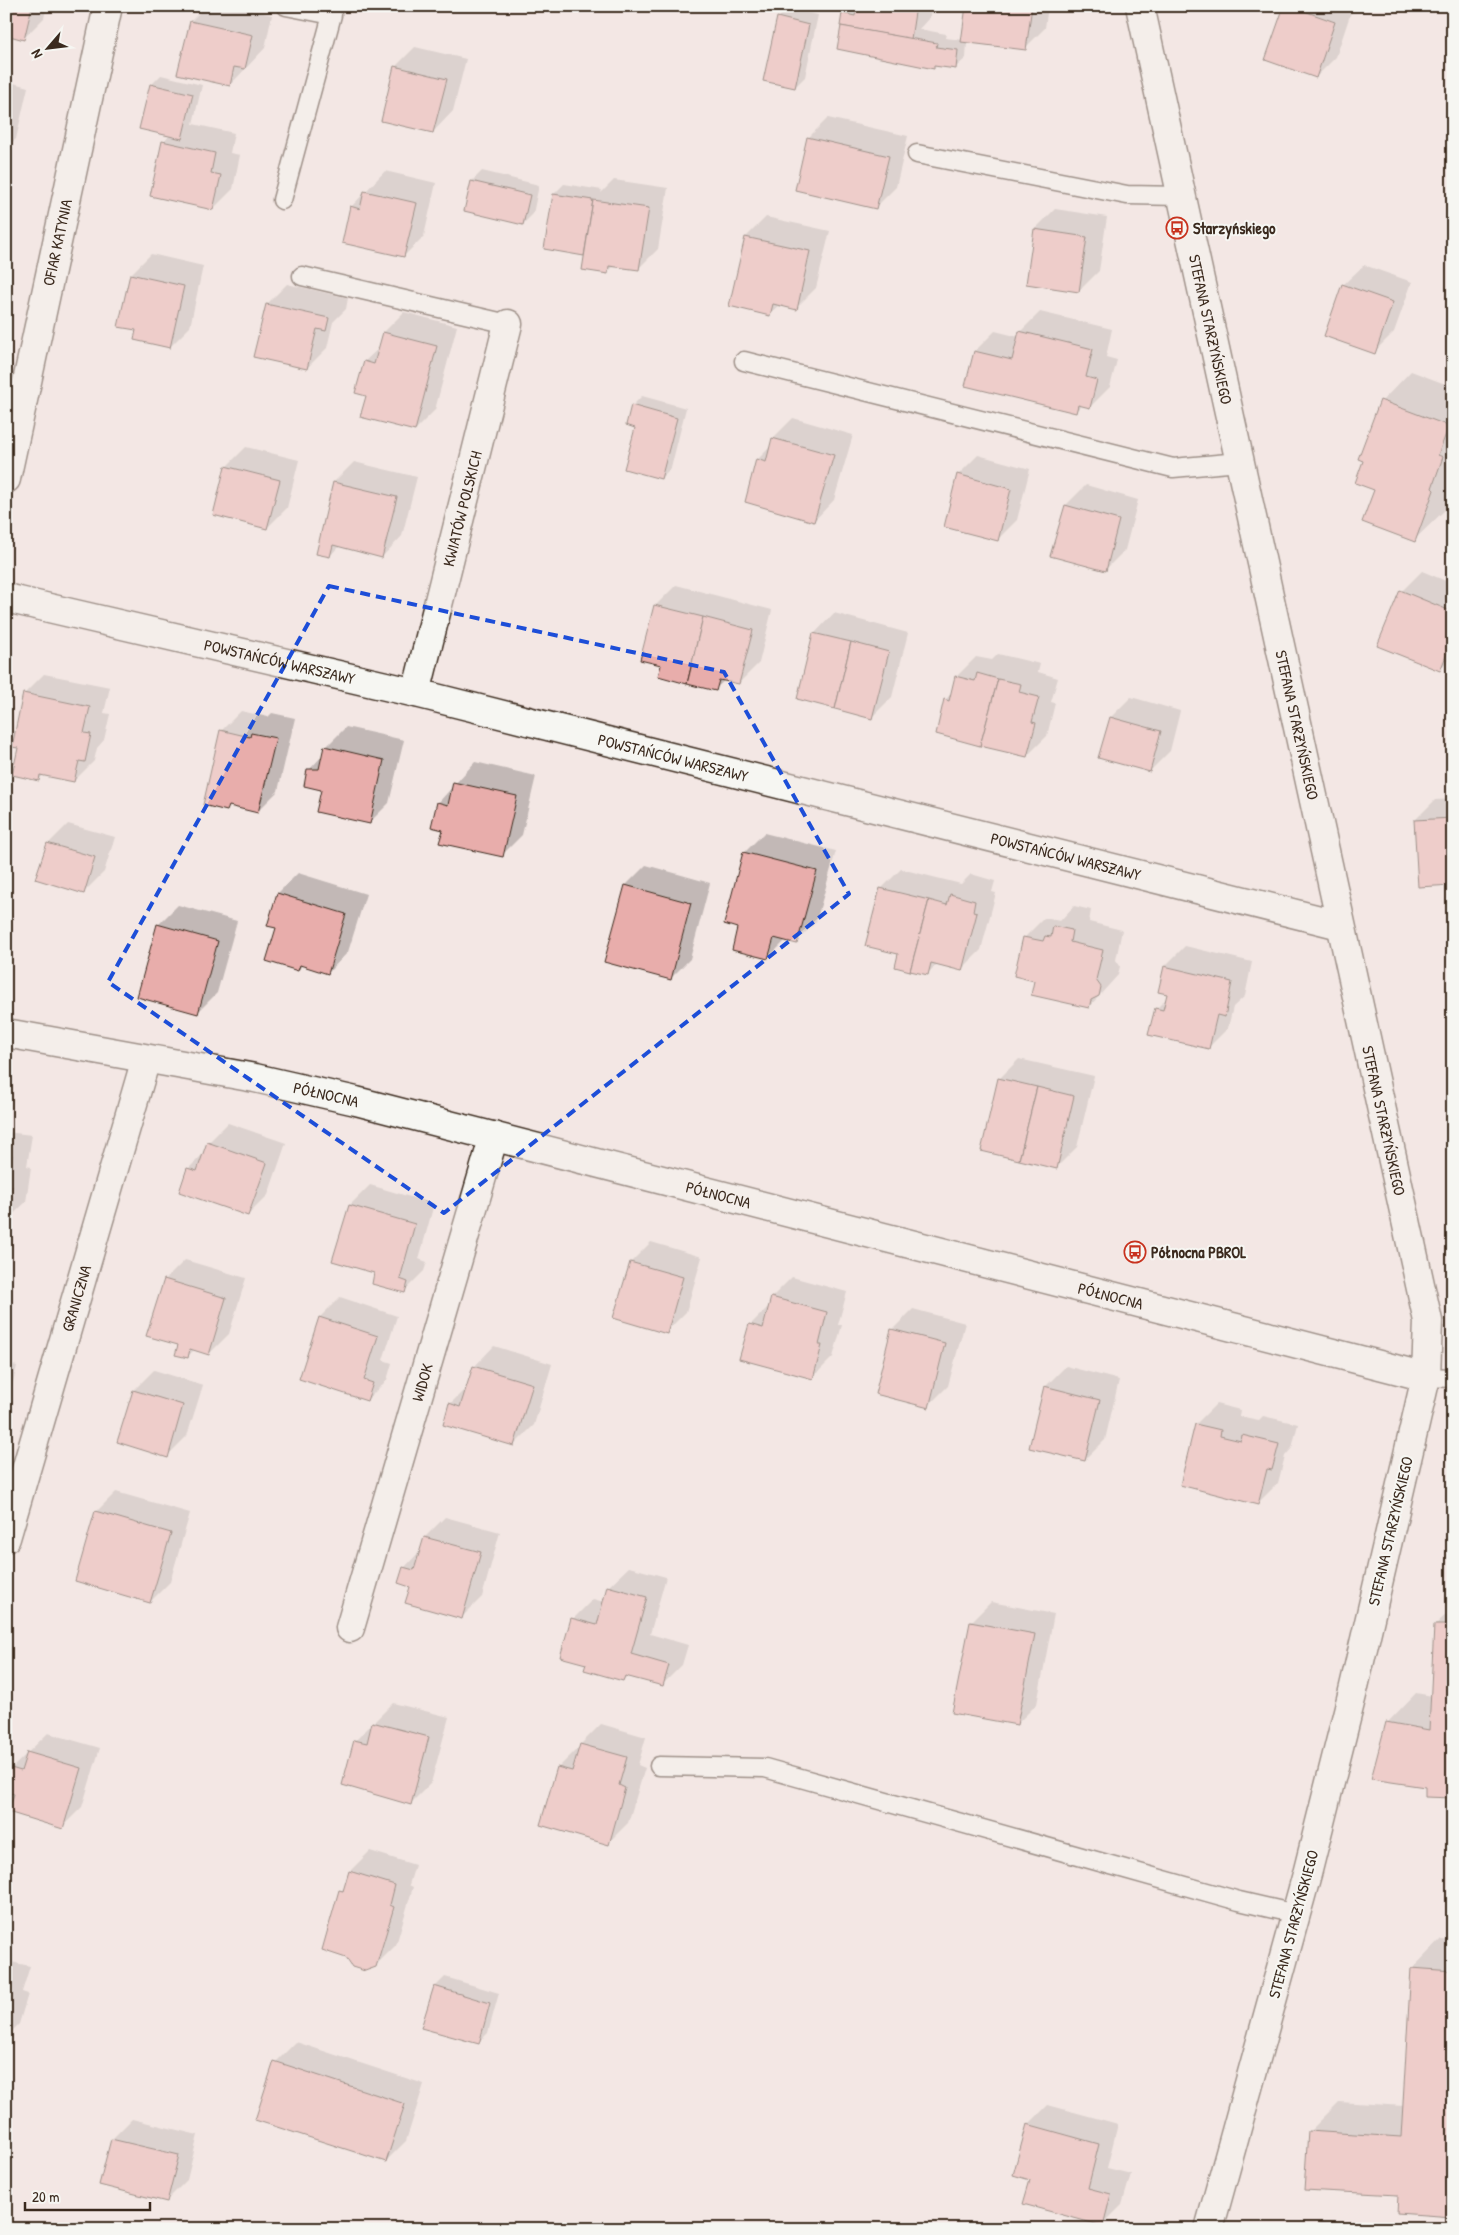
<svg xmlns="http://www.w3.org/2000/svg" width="1459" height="2235" font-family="'Patrick Hand',sans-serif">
<rect width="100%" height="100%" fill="#f3e7e4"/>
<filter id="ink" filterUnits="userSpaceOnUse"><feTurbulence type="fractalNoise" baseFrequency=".02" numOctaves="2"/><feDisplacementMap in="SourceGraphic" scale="10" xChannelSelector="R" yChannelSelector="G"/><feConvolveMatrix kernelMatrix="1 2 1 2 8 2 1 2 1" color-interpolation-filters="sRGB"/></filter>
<g filter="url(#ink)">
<g fill="#0003">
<path d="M6 6H47L44 18 24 38Z"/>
<path d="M206 6H233L272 15 265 48 230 85 191 21Z"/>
<path d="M851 6H932L930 17 919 29 946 34 945 38 963 40 967 6H1048L1045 28 1025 48 967 42 966 58 956 67 935 65 933 67 843 14Z"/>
<path d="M1286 6H1353L1336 57 1316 77Z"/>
<path d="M788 8 818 15 805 77 795 87 778 18Z"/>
<path d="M415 47 466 59 453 111 433 132 395 67Z"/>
<path d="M161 75 202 85 193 124 234 133 230 153 240 155 233 189 213 209 164 142 170 135 151 85Z"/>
<path d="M6 81 28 87 16 139 6 148Z"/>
<path d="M828 118 908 136 896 187 876 207 808 138Z"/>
<path d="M385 171 436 183 424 236 404 256 351 207Z"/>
<path d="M482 171 539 185 533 214 523 224 466 210 472 181Z"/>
<path d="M614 180 668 188 658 249 638 269 615 265 608 272 586 252 583 255 546 248 554 194 564 184 602 190 601 193Z"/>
<path d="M1055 209 1107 217 1099 271 1079 291 1035 229Z"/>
<path d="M766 217 830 231 816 288 796 308 780 305 770 314 746 237Z"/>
<path d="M151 254 203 266 190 327 170 347 131 274Z"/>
<path d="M1364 265 1412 282 1394 332 1374 352 1343 285Z"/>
<path d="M287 284 348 298 346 309 333 322 327 348 307 368 255 356 267 304Z"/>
<path d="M404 312 457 326 435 410 415 430 367 395 365 361 380 347 384 332Z"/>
<path d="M1040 312 1112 329 1106 357 1117 360 1110 387 1090 407 1082 405 1075 412 975 351 995 331 1019 337 1020 332Z"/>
<path d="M1411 371 1453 387V487L1444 511 1414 540 1375 489 1382 401Z"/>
<path d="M642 396 686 408 671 468 661 478 636 427 632 406Z"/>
<path d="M793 418 853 435 834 500 814 521 757 460 771 446 773 438Z"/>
<path d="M246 447 299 460 287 508 267 528 226 467Z"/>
<path d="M978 455 1030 469 1017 520 997 540 958 475Z"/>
<path d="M354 462 417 477 402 536 382 557 339 546 330 556 334 482Z"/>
<path d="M1086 485 1138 500 1125 550 1105 570 1066 505Z"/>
<path d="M1422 571 1453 584V657L1439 670 1402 591Z"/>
<path d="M676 585 772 610 759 663 739 683 725 680 715 689 663 664 656 605Z"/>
<path d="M834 613 908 633 892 697 872 717 814 634Z"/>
<path d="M998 654 1040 664 1038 672 1058 678 1051 702 1055 703 1047 736 1027 756 945 700 952 693 956 677 976 657 992 660Z"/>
<path d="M44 674 110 687 104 713 110 714 104 740 97 748 94 761 74 781 43 775 39 780 19 747 24 694Z"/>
<path d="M1131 697 1180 711 1170 751 1150 771 1111 717Z"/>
<path d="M241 711 268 717 272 713 295 718 278 791 258 811 231 805 227 810 221 731Z"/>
<path d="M346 727 404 740 389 803 369 823 322 789 309 770 324 754 326 747Z"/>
<path d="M475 762 536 776 522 835 502 855 444 829 438 803Z"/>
<path d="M1453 799V884L1415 820 1435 800Z"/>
<path d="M68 824 115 837 104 872 84 892 48 844Z"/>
<path d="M764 833 836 851 816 922 796 942 786 940 768 958 739 927 744 853Z"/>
<path d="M646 865 710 883 690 959 670 979 626 885Z"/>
<path d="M901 869 961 884 971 874 995 881 992 892 996 893 981 950 961 970 937 964 927 974 899 954 881 889Z"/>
<path d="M298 873 366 894 348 952 328 973 303 965 297 970 278 928 269 925 278 893Z"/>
<path d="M178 905 237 921 217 993 197 1013 158 925Z"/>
<path d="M1074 906 1091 910 1089 922 1122 930 1116 960 1120 966 1118 975 1089 1007 1036 980 1024 938 1044 918 1060 921Z"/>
<path d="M1185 946 1252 962 1245 996 1233 1007 1228 1028 1208 1048 1156 1009 1167 998 1165 966Z"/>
<path d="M1019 1059 1094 1076 1077 1147 1057 1167 999 1079Z"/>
<path d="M228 1123 286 1143 268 1195 248 1215 188 1169 205 1152 208 1143Z"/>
<path d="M6 1132 32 1135 27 1166 31 1167 26 1202 6 1221Z"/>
<path d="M370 1185 434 1204 419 1259 427 1262 424 1271 404 1291 376 1272 334 1260 350 1205Z"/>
<path d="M651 1242 702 1257 686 1312 666 1332 615 1317 631 1262Z"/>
<path d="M185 1260 246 1278 229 1334 209 1354 195 1349 187 1357 179 1344 165 1280Z"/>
<path d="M792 1277 847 1292 838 1325H842L833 1357 813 1377 750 1325 770 1305 772 1297Z"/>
<path d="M340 1297 397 1316 383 1360 392 1363 387 1380 367 1400 320 1317Z"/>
<path d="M913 1309 965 1323 948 1386 928 1406 893 1329Z"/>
<path d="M494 1346 552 1364 534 1425 514 1445 450 1404 468 1386 474 1367Z"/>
<path d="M6 1363 17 1366 6 1409Z"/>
<path d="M1066 1366 1119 1380 1105 1440 1085 1460 1046 1386Z"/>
<path d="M154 1370 203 1385 187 1436 167 1456 118 1441 134 1390Z"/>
<path d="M1216 1404 1240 1410 1239 1416 1259 1420 1263 1416 1298 1424 1292 1448 1285 1456 1278 1483 1258 1503 1196 1424Z"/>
<path d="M116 1492 190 1513 170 1582 150 1602 96 1512Z"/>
<path d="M445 1517 500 1532 482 1597 462 1617 412 1586 404 1568 421 1550 425 1537Z"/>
<path d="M629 1567 666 1577 650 1634 688 1645 682 1665 662 1685 628 1675 623 1680 587 1663 573 1619 593 1599 604 1602 608 1587Z"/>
<path d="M991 1602 1054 1614 1037 1704 1017 1724 954 1712 971 1622Z"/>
<path d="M1453 1608V1797L1387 1723 1416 1693 1432 1696 1435 1625Z"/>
<path d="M393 1703 449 1717 431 1783 411 1803 355 1741Z"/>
<path d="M601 1724 646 1737 638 1765 645 1768 628 1823 608 1843 558 1768 578 1748H580L581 1744Z"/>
<path d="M48 1733 100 1748 82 1807 62 1827 15 1793 12 1768Z"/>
<path d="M370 1851 415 1865 409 1885 413 1887 396 1945 375 1966 341 1891 346 1886 350 1871Z"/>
<path d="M1441 1939 1453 1940V2215L1400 2194 1309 2132 1339 2102 1404 2106 1412 1969Z"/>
<path d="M6 1953 13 1955 11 1962 30 1966 22 1992 28 1994 19 2024 6 2037Z"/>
<path d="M445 1977 499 1993 488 2033 478 2043 435 1987Z"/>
<path d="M296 2042 424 2084 406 2141 386 2161 276 2062Z"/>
<path d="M1048 2105 1118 2124 1107 2168 1131 2174 1122 2205 1102 2225 1031 2179 1028 2125Z"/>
<path d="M132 2119 198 2135 187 2180 167 2200 101 2184 112 2139Z"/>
<path d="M1321 2221 1398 2227V2229H1314Z"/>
</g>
<g fill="#e8adab" stroke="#3b2a1e">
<path d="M6 6H32L24 40 6 35Z"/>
<path d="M857 6H916L911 39 840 26 842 13 855 16Z"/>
<path d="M966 6H1032L1026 50 961 42Z"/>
<path d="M1284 6H1290L1335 22 1316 78 1265 60Z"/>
<path d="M777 17 809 25 795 88 763 81Z"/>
<path d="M190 21 253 35 245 69 234 67 230 86 177 74Z"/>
<path d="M841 26 937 43 936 47 958 50 956 69 934 66V69L837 49Z"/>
<path d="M394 66 447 79 433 133 381 121Z"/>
<path d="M150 84 193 94 182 139 139 129Z"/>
<path d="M807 137 889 156 876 209 795 190Z"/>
<path d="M162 141 215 153 211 173 221 175 213 210 150 196Z"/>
<path d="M471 181 530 195 523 225 464 211Z"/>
<path d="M364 191 417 203 404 257 342 243 350 206 360 209Z"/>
<path d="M553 194 593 200 584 256 544 249Z"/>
<path d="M593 200 649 208 639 270 609 266 608 274 582 270Z"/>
<path d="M1034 229 1087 237 1079 292 1026 284Z"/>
<path d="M745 237 810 251 797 310 773 304 770 316 729 306Z"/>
<path d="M130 274 184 286 170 348 134 340 136 330 118 327Z"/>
<path d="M1342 284 1393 302 1375 354 1324 336Z"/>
<path d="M266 304 329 318 326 331 317 329 307 369 253 357Z"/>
<path d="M1019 331 1093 349 1086 377 1097 380 1090 408 1078 405 1076 413 965 386 974 351 1012 360Z"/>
<path d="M383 332 437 346 415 431 360 417 366 396 355 393 364 361 374 364Z"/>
<path d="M1380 400 1449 426 1438 455 1443 457 1432 488 1434 490 1415 542 1362 522 1374 490 1355 483 1363 461 1358 459Z"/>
<path d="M631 405 677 418 661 479 624 469 635 428 626 425Z"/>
<path d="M772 438 834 455 814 522 745 502 756 459 766 462Z"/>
<path d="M225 466 280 480 267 529 213 515Z"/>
<path d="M957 474 1011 489 998 541 944 527Z"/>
<path d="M333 482 397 497 382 558 333 545 330 557 316 554Z"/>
<path d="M1065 505 1119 520 1106 571 1050 556Z"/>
<path d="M1400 590 1453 612V638L1440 671 1377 646Z"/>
<path d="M654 605 703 617 687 684 658 676 661 665 640 660Z"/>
<path d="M703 617 753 630 739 684 719 680 716 691 687 684Z"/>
<path d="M813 633 851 642 835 709 797 699Z"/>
<path d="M851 642 889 652 872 719 835 709Z"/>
<path d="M977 673 998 679 980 746 936 734 944 699 949 701 955 676 975 681Z"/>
<path d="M998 679 1021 684 1019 692 1039 697 1032 722 1036 723 1027 757 980 746Z"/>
<path d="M23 693 90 707 84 733 91 734 85 762 79 761 74 782 40 775 39 781 12 775 18 748 12 747Z"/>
<path d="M1110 717 1161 731 1150 772 1098 758Z"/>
<path d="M220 730 250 737 251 733 276 738 258 813 229 806 227 811 203 805Z"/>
<path d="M324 746 384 760 370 824 316 812 321 790 304 786 307 769H319Z"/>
<path d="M453 782 517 796 503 857 439 843 443 830 431 827 437 802 448 805Z"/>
<path d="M1453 818V885L1418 887 1414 820Z"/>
<path d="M47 843 95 857 84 894 35 879Z"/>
<path d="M743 852 817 871 797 944 774 938 768 959 732 950 737 928 724 924Z"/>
<path d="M625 885 691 903 671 980 604 962Z"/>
<path d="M880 888 929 900 910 971 895 967 898 954 865 946Z"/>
<path d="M277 893 346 914 328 974 300 965 298 971 266 961 276 928 267 926Z"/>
<path d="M950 894 975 901 973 912 977 913 962 971 931 963 928 975 910 971 929 900 947 905Z"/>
<path d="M157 924 218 941 198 1014 137 997Z"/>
<path d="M1053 926 1072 930 1070 942 1103 950 1096 980 1101 987 1099 996 1091 1000 1089 1008 1031 995 1034 981 1014 976 1023 937 1043 941 1045 936 1051 937Z"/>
<path d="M1164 966 1232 982 1225 1017 1217 1015 1209 1049 1148 1035 1155 1008 1163 1010 1167 994 1158 992Z"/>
<path d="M998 1078 1037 1087 1019 1160 981 1151Z"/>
<path d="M1037 1087 1074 1096 1057 1169 1019 1160Z"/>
<path d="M207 1142 267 1163 248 1216 179 1192 187 1168 197 1171Z"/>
<path d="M6 1154 12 1155 7 1186H12L6 1221Z"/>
<path d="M349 1205 415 1224 400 1279 408 1282 405 1293 372 1284 374 1273 332 1261Z"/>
<path d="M630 1262 683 1277 667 1334 613 1318Z"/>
<path d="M164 1279 226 1298 209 1355 190 1349 188 1358 175 1355 178 1345 146 1336Z"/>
<path d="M771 1297 827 1312 819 1345H822L813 1379 739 1359 749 1324 763 1328Z"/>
<path d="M319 1317 378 1336 364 1380 373 1383 367 1401 299 1379Z"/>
<path d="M891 1329 945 1343 929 1408 875 1394Z"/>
<path d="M473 1366 533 1384 514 1446 443 1425 449 1403 460 1407Z"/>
<path d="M1044 1386 1100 1400 1085 1461 1029 1448Z"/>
<path d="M133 1390 183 1405 168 1458 117 1442Z"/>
<path d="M1195 1424 1221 1430 1220 1436 1241 1441 1242 1435 1279 1444 1272 1470 1267 1469 1258 1505 1180 1485Z"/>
<path d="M95 1511 171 1533 150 1603 75 1581Z"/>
<path d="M424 1537 481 1552 462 1619 405 1603 410 1587 398 1583 403 1567 414 1570Z"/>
<path d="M607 1586 647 1597 631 1654 669 1665 663 1686 625 1676 623 1681 584 1670 586 1664 560 1657 571 1618 597 1625Z"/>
<path d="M970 1622 1035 1634 1017 1725 952 1713Z"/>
<path d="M1434 1625H1453V1798L1425 1797V1787L1371 1779 1386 1722 1429 1730Z"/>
<path d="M372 1722 429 1737 411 1805 342 1785 354 1740 367 1743Z"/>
<path d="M580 1744 627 1757 619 1785 625 1788 609 1845 540 1825 557 1767 572 1771Z"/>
<path d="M27 1752 81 1768 63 1829 8 1812 14 1794 6 1792V1782L11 1768 21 1771Z"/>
<path d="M349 1871 395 1885 390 1905 394 1907 376 1967 365 1971 352 1967 346 1958 322 1950 339 1890 343 1891Z"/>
<path d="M1411 1968 1453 1971V2217L1397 2213 1398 2195 1304 2190 1308 2131 1401 2137Z"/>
<path d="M434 1986 490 2003 479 2044 421 2028Z"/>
<path d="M274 2061 405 2104 386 2162 255 2120Z"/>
<path d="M1027 2124 1099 2144 1088 2188 1111 2194 1103 2226 1023 2204 1030 2180 1013 2175Z"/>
<path d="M111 2139 179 2155 167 2202 99 2185Z"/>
</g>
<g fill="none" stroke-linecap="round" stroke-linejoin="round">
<g stroke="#3b2a1e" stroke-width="21">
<g id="lane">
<path d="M917 154 1127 195 1181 196"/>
<path d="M282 200 332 15 286 6"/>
<path d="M302 276 508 324"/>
<path d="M744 361 1173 468 1239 462"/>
<path d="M1426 1377 1453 1378"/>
<path d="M659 1766 765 1768 1239 1901 1296 1914"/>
</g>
</g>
<g stroke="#3b2a1e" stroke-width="31">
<g id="street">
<path id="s1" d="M1140 6 1428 1321 1426 1377 1353 1691 1307 1874 1209 2229"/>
<path id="s2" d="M6 479 108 6"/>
<path id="s3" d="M6 598 416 693 1340 925"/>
<path id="s4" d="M416 693 508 324"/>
<path id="s5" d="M6 1033 255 1078 356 1101 1426 1377"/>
<path id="s6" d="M6 1538 146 1059"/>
<path id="s7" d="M350 1628 494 1136"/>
</g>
</g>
<use href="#lane" stroke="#f6f6f2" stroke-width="18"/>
<use href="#street" stroke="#f6f6f2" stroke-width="28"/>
</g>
</g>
<path d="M0 0H1459V2235H0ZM329 586 724 672 849 894 444 1213 108 982Z" fill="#f3e7e4" fill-opacity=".55" fill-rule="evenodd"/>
<path fill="none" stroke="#1d4ed8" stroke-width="4" stroke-dasharray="10 6" stroke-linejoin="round" d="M329 586 724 672 849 894 444 1213 108 982Z"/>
<defs>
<g id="bus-ring" transform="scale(1.125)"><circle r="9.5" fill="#f6f6f2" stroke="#c8321e" stroke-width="1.5"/><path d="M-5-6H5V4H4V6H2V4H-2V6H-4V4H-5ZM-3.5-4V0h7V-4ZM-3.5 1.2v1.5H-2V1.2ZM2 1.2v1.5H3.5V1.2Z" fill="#c8321e"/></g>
</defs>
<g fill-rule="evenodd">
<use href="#bus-ring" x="1177" y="228"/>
<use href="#bus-ring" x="1135" y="1252"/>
</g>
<g text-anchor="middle" stroke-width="4" stroke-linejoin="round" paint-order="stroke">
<g font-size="16" font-weight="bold" fill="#3b2a1e" stroke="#f6f6f2" text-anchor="start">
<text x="1193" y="234">Starzyńskiego</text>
<text x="1151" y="1258">Północna PBROL</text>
</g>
<g font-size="16" fill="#3b2a1e" stroke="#f6f6f2">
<text dy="6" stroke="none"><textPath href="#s2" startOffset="242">OFIAR KATYNIA</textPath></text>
<text dy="6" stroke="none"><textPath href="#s1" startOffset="331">STEFANA STARZYŃSKIEGO</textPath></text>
<text dy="6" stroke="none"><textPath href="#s4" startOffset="190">KWIATÓW POLSKICH</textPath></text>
<text dy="6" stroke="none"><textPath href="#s3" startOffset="281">POWSTAŃCÓW WARSZAWY</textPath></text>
<text dy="6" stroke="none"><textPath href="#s1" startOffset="736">STEFANA STARZYŃSKIEGO</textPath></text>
<text dy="6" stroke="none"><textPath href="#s3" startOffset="686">POWSTAŃCÓW WARSZAWY</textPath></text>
<text dy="6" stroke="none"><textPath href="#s3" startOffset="1091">POWSTAŃCÓW WARSZAWY</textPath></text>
<text dy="6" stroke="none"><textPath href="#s5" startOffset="326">PÓŁNOCNA</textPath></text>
<text dy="6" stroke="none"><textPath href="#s1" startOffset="1141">STEFANA STARZYŃSKIEGO</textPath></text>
<text dy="6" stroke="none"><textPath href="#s5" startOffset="731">PÓŁNOCNA</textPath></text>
<text dy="6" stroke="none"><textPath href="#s5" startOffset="1136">PÓŁNOCNA</textPath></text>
<text dy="6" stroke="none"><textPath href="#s6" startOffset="250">GRANICZNA</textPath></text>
<text dy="6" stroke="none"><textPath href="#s7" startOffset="256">WIDOK</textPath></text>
<text transform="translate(1390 1531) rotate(-77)" y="6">STEFANA STARZYŃSKIEGO</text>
<text transform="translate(1293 1924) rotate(-75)" y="6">STEFANA STARZYŃSKIEGO</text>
</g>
</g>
<rect width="1459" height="2235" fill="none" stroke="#f6f6f2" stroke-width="25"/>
<rect x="12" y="12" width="1434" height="2210" fill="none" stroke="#3b2a1e" stroke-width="2" filter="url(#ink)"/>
<g transform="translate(48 48) rotate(242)" stroke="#f6f6f2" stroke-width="4" paint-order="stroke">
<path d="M0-4L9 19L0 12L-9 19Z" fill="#3b2a1e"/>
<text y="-8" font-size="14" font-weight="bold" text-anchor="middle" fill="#3b2a1e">N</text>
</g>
<path d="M25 2202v8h125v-8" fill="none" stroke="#3b2a1e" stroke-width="2.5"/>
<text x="32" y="2202" font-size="15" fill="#3b2a1e" stroke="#f6f6f2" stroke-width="4" paint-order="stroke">20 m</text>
</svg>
